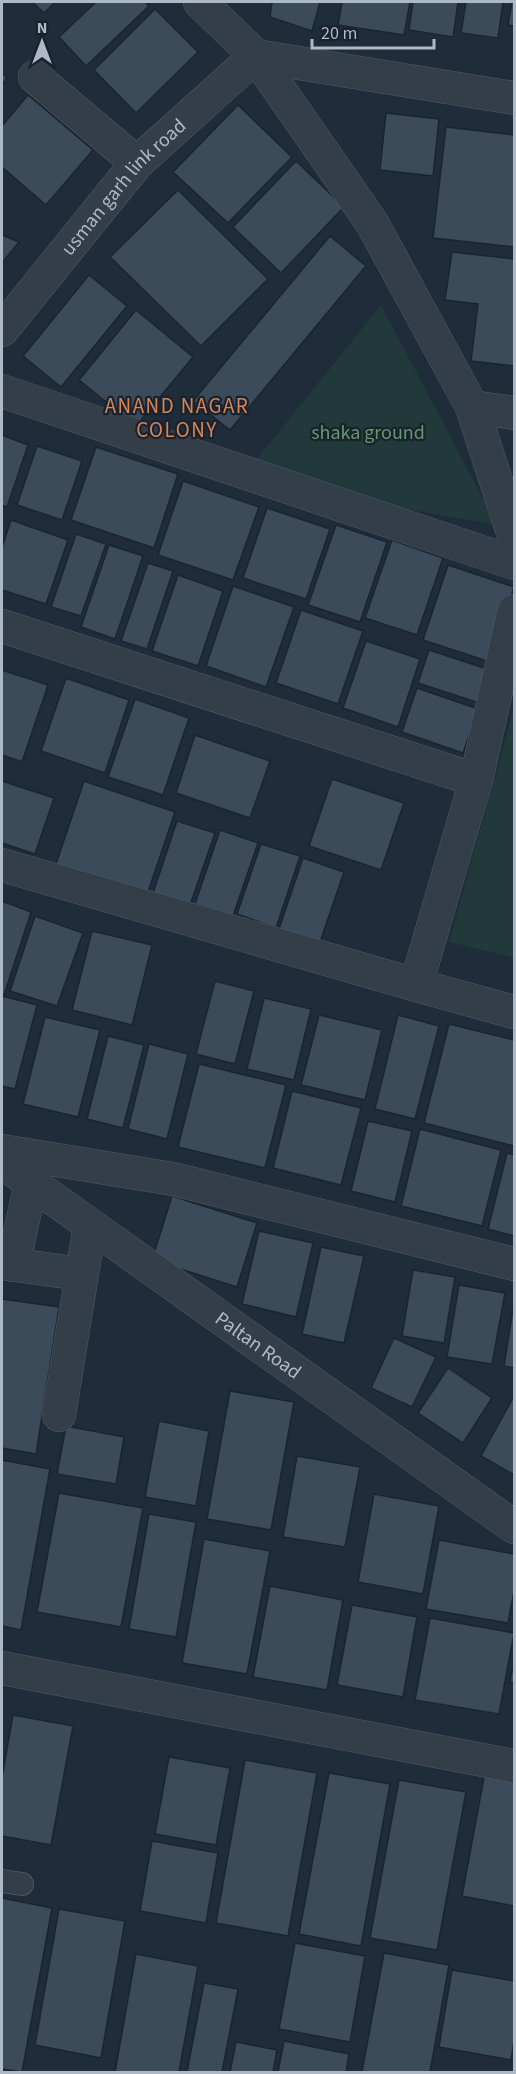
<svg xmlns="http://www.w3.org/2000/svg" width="516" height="2074" font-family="'Source Sans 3',sans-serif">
<rect width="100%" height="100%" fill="#1f2c39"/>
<g fill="#21393a">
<path d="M381 305 497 525 240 480Z"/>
<path d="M514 708V958L449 942Z"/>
</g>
<g fill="#3b4b59" stroke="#1b2530" stroke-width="1.5">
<path d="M32 2H55L44 13Z"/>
<path d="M96 2H145L149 6 86 66 59 37Z"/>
<path d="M272 2H320L312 31 270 17Z"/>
<path d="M342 2H410L404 35 338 25Z"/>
<path d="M413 2H458L453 37 409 30Z"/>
<path d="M466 2H503L498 38 461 33Z"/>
<path d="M512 2H514V26L508 25Z"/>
<path d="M155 9 198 52 136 113 94 70Z"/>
<path d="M2 73 7 78 2 85Z"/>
<path d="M28 95 93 150 46 205 2 167V126Z"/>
<path d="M238 105 292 157 228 223 173 172Z"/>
<path d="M386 113 439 119 433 176 380 170Z"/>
<path d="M446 127 514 135V247L433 238Z"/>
<path d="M296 161 344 207 281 273 233 227Z"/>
<path d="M178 190 268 279 201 346 110 257Z"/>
<path d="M2 235 19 242 2 263Z"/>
<path d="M330 236 366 266 230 430 193 401Z"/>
<path d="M452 252 514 259V366L471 361 478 304 445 300Z"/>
<path d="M89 275 127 306 61 387 23 356Z"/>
<path d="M136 310 193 357 136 426 79 380Z"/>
<path d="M2 435 28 445 7 507 2 505Z"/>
<path d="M37 446 82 461 62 520 17 505Z"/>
<path d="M96 447 178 474 154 548 71 520Z"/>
<path d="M183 481 259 507 233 580 158 555Z"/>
<path d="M267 508 330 529 306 599 243 578Z"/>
<path d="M11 520 68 540 46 604 2 590V547Z"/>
<path d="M336 525 387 542 360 622 308 605Z"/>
<path d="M76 534 106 544 81 616 51 607Z"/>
<path d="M392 540 443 558 417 635 365 618Z"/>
<path d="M109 545 143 556 115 639 81 627Z"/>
<path d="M148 563 173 571 147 649 121 641Z"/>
<path d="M448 565 514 587 490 662 423 640Z"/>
<path d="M178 575 223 591 198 666 152 651Z"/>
<path d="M233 586 294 607 266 687 206 666Z"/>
<path d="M301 610 363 631 338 704 276 683Z"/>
<path d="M366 641 420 659 398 727 343 708Z"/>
<path d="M429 650 490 670 479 703 418 683Z"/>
<path d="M2 670 48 685 22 762 2 755Z"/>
<path d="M66 678 129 700 105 773 41 751Z"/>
<path d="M417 688 478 709 463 753 402 732Z"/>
<path d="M135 699 189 718 163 795 108 777Z"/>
<path d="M195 735 270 761 250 818 176 793Z"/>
<path d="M332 779 404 803 381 870 309 846Z"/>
<path d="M2 781 54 798 35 854 2 843Z"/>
<path d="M84 781 175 812 146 898 55 867Z"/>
<path d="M177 821 215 833 189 908 152 896Z"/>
<path d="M220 830 258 843 233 916 195 904Z"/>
<path d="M261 844 300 856 276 928 237 914Z"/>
<path d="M303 858 344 872 319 945 278 932Z"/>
<path d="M2 901 31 912 4 995 2 994Z"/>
<path d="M35 916 83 933 57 1006 10 991Z"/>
<path d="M92 931 152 945 132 1025 72 1010Z"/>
<path d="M215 981 254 991 235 1064 196 1054Z"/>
<path d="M2 996 37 1005 15 1089 2 1086Z"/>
<path d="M264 998 311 1009 294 1080 247 1069Z"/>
<path d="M319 1015 382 1030 365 1100 301 1085Z"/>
<path d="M398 1015 439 1026 415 1119 375 1109Z"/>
<path d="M45 1017 100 1030 78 1117 23 1104Z"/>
<path d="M449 1024 514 1040V1146L424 1123Z"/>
<path d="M108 1036 144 1045 123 1128 87 1119Z"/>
<path d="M149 1044 188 1054 167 1139 128 1129Z"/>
<path d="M199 1064 286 1085 265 1168 178 1147Z"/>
<path d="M292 1091 361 1108 341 1185 273 1168Z"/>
<path d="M368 1121 412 1131 395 1202 351 1191Z"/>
<path d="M420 1129 501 1150 482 1226 401 1206Z"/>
<path d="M507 1153 514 1155V1236L488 1229Z"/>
<path d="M172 1196 257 1223 237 1287 152 1260Z"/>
<path d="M259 1231 313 1243 296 1317 242 1304Z"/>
<path d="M321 1247 364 1256 344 1343 302 1334Z"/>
<path d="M413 1270 455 1277 444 1343 402 1336Z"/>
<path d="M459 1285 505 1293 492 1364 447 1357Z"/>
<path d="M2 1299 59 1307 36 1454 2 1448Z"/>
<path d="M514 1303V1368L504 1366Z"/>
<path d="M394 1338 436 1357 412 1407 371 1388Z"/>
<path d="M448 1368 492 1398 463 1443 418 1413Z"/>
<path d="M230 1391 294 1402 271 1530 207 1519Z"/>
<path d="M514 1396V1475L481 1456Z"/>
<path d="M159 1421 209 1431 196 1506 145 1497Z"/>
<path d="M66 1426 124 1437 116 1484 57 1474Z"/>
<path d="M297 1456 360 1467 345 1547 283 1537Z"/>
<path d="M2 1460 50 1469 21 1630 2 1626Z"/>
<path d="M59 1493 143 1508 121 1627 37 1612Z"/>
<path d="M374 1494 439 1506 423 1594 358 1582Z"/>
<path d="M149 1514 196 1522 176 1637 129 1629Z"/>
<path d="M204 1539 270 1551 247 1674 182 1663Z"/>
<path d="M439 1540 514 1554V1591L508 1623 426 1609Z"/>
<path d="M270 1586 343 1600 327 1690 253 1677Z"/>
<path d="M352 1605 417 1617 403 1697 337 1685Z"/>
<path d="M430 1618 514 1633 499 1714 415 1700Z"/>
<path d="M514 1660V1683L510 1682Z"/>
<path d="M13 1715 73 1726 51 1845 2 1836V1777Z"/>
<path d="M169 1757 230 1768 216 1845 155 1834Z"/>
<path d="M245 1760 317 1773 288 1936 216 1923Z"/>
<path d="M485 1772 514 1778V1906L462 1896Z"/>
<path d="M329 1773 390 1784 361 1946 299 1934Z"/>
<path d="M399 1780 466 1792 437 1950 370 1938Z"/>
<path d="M152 1841 218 1853 206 1923 140 1911Z"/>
<path d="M2 1898 52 1908 22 2072 2 2069Z"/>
<path d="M59 1909 125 1921 101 2058 35 2045Z"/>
<path d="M295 1943 365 1956 350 2042 279 2029Z"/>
<path d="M384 1953 449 1965 430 2072H362Z"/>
<path d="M136 1954 198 1966 179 2072H115Z"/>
<path d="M452 1970 514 1981V2041L511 2060 439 2047Z"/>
<path d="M204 1983 238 1989 222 2072H187Z"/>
<path d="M284 2041 349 2054 346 2072H278Z"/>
<path d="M236 2042 277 2050 273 2072H230Z"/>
</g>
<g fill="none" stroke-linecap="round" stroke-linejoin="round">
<g stroke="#515c67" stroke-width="24">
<path id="service" d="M2 1881 22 1884"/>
</g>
<g stroke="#515c67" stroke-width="34">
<g id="minor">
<path d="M200 2 256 56 372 223 472 407 514 536"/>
<path d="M256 56 514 98"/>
<path d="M35 77 137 163"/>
<path id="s1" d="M2 330 137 163 256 56"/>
<path d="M2 391 514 563"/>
<path d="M472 407 514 413"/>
<path d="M2 626 476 780"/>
<path d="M2 865 416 985 514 1012"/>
<path d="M416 985 476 780 514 611"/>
<path d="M2 1151 173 1179 514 1264"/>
<path id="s2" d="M2 1162 514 1527"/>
<path d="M2 1263 81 1274"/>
<path d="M13 1265 31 1183"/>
<path d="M59 1415 90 1225"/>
<path d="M2 1668 514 1766"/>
</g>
</g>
<use href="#service" stroke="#333e49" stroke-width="22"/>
<use href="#minor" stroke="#333e49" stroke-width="33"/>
</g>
<g text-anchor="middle" stroke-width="4.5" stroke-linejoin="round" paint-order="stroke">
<g font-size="20" fill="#adb9c6" stroke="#19232e">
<text dy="7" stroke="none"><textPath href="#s1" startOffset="188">usman garh link road</textPath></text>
<text dy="7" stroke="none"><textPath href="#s2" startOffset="315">Paltan Road</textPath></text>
</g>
<g font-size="20" fill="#64986c" stroke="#19232e">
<text x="368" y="439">shaka ground</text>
</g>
<g font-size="21" letter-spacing="1.5" fill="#d98456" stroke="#19232e">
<text x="177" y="413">ANAND NAGAR<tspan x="177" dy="24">COLONY</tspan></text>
</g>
</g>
<rect width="516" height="2074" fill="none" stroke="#adb9c6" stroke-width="6"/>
<g transform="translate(42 42)" stroke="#19232e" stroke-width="4.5" paint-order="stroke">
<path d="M0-4.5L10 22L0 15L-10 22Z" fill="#adb9c6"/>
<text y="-9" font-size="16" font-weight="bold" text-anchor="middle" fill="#adb9c6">N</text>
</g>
<path d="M312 39v9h122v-9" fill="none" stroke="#adb9c6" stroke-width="3"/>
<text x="321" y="39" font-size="18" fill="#adb9c6" stroke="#19232e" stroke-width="4.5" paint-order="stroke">20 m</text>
</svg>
